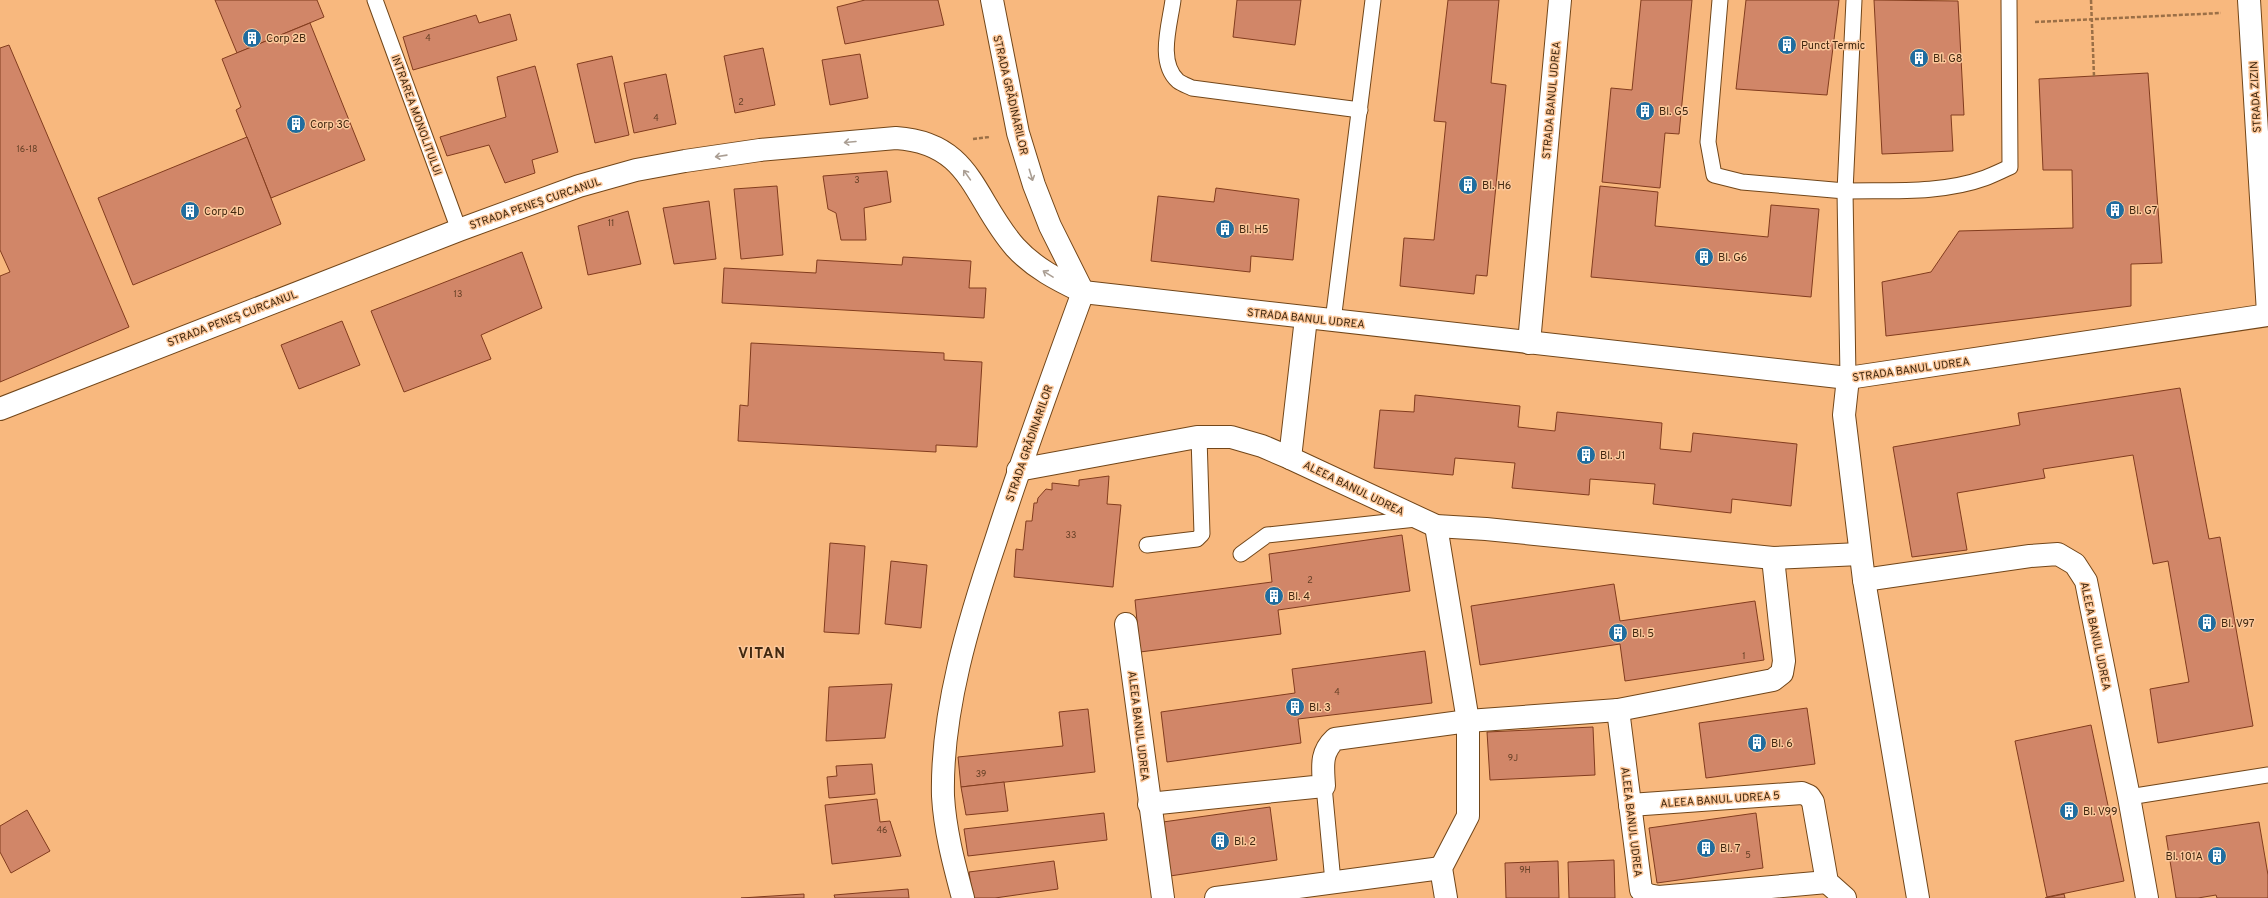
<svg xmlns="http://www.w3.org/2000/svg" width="2268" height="898" font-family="Overpass,sans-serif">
<rect width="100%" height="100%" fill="#f8b87e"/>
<g fill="#d18668" stroke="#823c1e">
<path d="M215 0H317L324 17 237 53Z"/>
<path d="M865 0H938L944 25 845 44 837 7Z"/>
<path d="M1237 0H1301L1295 45 1233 37Z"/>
<path d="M1448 0H1499L1491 83 1506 85 1487 276 1476 275 1474 294 1400 286 1404 238 1434 240 1446 122 1434 121Z"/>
<path d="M1641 0H1692L1679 134 1665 133 1660 188 1602 182 1611 88 1632 90Z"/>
<path d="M1746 0H1839L1827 95 1736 89Z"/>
<path d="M1874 0 1958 1 1964 115H1951L1953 151 1882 154Z"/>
<path d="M510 14 517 40 413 70 403 37 476 15 479 23Z"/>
<path d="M310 23 365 160 271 198 236 110 241 107 222 59Z"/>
<path d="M9 45 129 327 0 382V276L10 272 0 250V48Z"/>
<path d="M763 48 775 105 735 113 724 56Z"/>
<path d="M860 54 868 98 830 105 822 60Z"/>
<path d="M612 56 629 135 595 143 577 64Z"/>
<path d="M535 66 558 152 532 160 535 173 505 183 489 145 447 156 440 137 506 117 497 77Z"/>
<path d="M2148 73 2162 263 2131 264V306L1886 336 1882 282 1931 272 1959 231 2073 228 2072 170H2043L2039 79Z"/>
<path d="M666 74 676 124 634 133 624 83Z"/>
<path d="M247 137 281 224 133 285 98 198Z"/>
<path d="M887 171 891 202 864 208 866 240H841L836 213 828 209 823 176Z"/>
<path d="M777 186 783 255 741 259 734 189Z"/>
<path d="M1600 186 1658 192 1655 226 1768 237 1771 205 1819 209 1811 297 1591 277Z"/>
<path d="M1216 188 1299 199 1293 260 1251 256 1250 272 1151 261 1158 196 1214 202Z"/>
<path d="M709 201 716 259 674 264 663 208Z"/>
<path d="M628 211 641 264 588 275 578 226Z"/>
<path d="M522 252 542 308 481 335 491 359 404 392 371 311Z"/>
<path d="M903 257 971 261 969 288H986L984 318 722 303 724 268 816 273 817 260 902 265Z"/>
<path d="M342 321 360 365 299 389 281 345Z"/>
<path d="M751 343 944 353V360L982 362 977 447 936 445V452L738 441 740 405 748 406Z"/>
<path d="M2180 388 2209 539 2220 537 2253 726 2158 743 2150 689 2189 682 2168 561 2153 564 2133 455 2043 469 2045 478 1957 493 1967 550 1912 557 1893 447 2020 425 2018 413Z"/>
<path d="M1415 395 1520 406 1518 427 1555 431 1557 412 1662 423 1660 449 1691 452 1693 433 1797 444 1791 506 1732 499 1731 513 1653 504 1655 484 1590 479 1589 495 1512 488 1515 463 1455 458 1453 475 1374 468 1380 410 1414 412Z"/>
<path d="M1109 476 1107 504 1121 505 1113 587 1014 577 1016 549 1023 550 1026 521H1032L1034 503H1037L1038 498 1046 489 1052 490V483L1079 486V480Z"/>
<path d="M1402 535 1410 591 1278 610 1281 634 1140 652 1135 600 1272 582 1269 554Z"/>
<path d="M830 543 865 546 859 634 824 632Z"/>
<path d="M891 561 927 565 921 628 885 624Z"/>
<path d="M1614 584 1620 621 1755 601 1764 660 1625 681 1620 644 1480 665 1471 606Z"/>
<path d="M1425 651 1432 703 1298 719 1301 743 1167 762 1161 712 1295 693 1292 669Z"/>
<path d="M892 684 885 738 826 741 829 687Z"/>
<path d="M1807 708 1815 764 1706 778 1699 723Z"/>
<path d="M1088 709 1095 772 961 787 958 757 1063 746 1059 712Z"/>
<path d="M2091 725 2124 881 2047 897 2015 741Z"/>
<path d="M1593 727 1595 775 1490 780 1487 732Z"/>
<path d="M872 764 875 794 829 798 827 777 837 776 836 766Z"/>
<path d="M1004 782 1008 811 966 815 961 787Z"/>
<path d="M877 799 880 822 890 821 901 856 832 864 825 805Z"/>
<path d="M1270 807 1277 860 1170 876 1163 822Z"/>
<path d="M27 810 50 851 11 873 0 852V826Z"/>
<path d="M1104 813 1107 840 968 856 964 829Z"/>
<path d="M1756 813 1763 868 1657 883 1649 828Z"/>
<path d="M2259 822 2268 875V898H2217L2216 895 2198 898H2176L2166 836Z"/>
<path d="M1614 860 1615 898H1569L1568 862Z"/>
<path d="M1054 861 1058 889 995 898H973L969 872Z"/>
<path d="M1558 861 1559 898H1506L1505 863Z"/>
<path d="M908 889 909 898H835L834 895Z"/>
<path d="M804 894V898H741Z"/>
<path d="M2064 894 2065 898H2045Z"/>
</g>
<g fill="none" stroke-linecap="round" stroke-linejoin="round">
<g stroke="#724619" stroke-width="17">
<g id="lane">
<path d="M375 0 459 230"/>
<path d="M1173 0C1170 24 1157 62 1178 81 1182 84 1188 86 1192 88L1360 110"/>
<path d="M1720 0 1708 142 1714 175 1742 182 1845 191 1848 378"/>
<path d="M1854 0 1845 191C1891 190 1941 194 1985 178 1993 175 2001 171 2010 167L2009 0"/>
<path d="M1333 321 1373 0"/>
<path d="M1147 545 1197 539 1202 534 1199 437"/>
<path d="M1241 554 1267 535 1416 519"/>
<path d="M1324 786 1333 882"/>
<path d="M2129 797 2268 775"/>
</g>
</g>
<g stroke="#724619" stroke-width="24">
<g id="street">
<path d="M1529 343 1560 0"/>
<path d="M1848 378 1844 415 1864 580 1918 898"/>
<path d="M1290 458 1306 318"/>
<path d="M1018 470 1197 437H1231L1262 446 1290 458 1436 526 1486 529 1773 558 1860 554"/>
<path d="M1436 526 1468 721V816L1441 868 1446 898"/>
<path d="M1864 580 2030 556 2058 554 2075 564 2086 581 2129 797 2147 898"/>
<path d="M1126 624 1163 898"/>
<path d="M1618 710 1641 890 1648 895 1659 897 1827 882"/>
<path d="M1149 804 1324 786C1323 767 1320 753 1335 739L1468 721 1618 710 1773 680 1782 673 1784 661 1773 558"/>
<path d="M1630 805 1802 793 1809 796 1813 802 1827 882 1845 898"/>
<path d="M1216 898 1441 868"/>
</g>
</g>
<g stroke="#724619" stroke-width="24">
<g id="secondary">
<path d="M2249 0 2268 313"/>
<path d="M0 409 459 230 579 186 636 170 685 161 760 150 896 138C972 143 973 199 1015 247 1034 268 1058 280 1083 292L1848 378 2268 315"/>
<path d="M963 898C954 864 945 831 943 796 941 711 969 620 996 540 1023 456 1053 374 1083 292L1050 226 1034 185 1018 133 992 0"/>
</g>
</g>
<g stroke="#9b6f46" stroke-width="2.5" stroke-dasharray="4 2" stroke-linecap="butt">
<path d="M2091 0 2094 76"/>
<path d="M2035 22 2221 13"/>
<path d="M973 139 990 137"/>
</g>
<use href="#lane" stroke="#fff" stroke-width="15"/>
<use href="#street" stroke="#fff" stroke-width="22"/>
<use href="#secondary" stroke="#fff" stroke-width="22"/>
</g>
<defs><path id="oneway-shaft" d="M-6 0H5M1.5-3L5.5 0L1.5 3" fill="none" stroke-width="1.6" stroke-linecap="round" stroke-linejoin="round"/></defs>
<g stroke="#aa9e93">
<use href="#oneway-shaft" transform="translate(850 142) rotate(175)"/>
<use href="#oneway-shaft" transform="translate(721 156) rotate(172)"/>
<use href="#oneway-shaft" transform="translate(967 175) rotate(-125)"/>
<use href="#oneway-shaft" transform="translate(1031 175) rotate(73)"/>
<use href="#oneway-shaft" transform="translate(1048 274) rotate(-148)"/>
</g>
<defs>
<g id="building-disc" transform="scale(1)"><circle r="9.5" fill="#206d9f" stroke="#fcc89b"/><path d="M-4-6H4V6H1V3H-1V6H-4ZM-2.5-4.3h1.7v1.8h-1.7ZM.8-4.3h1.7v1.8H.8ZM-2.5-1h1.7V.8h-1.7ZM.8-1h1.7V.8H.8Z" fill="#fff"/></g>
</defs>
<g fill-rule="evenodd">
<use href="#building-disc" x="252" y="38"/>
<use href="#building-disc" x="1787" y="45"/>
<use href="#building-disc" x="1919" y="58"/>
<use href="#building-disc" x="1645" y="111"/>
<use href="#building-disc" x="296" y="124"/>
<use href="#building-disc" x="1468" y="185"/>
<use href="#building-disc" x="2115" y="210"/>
<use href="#building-disc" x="190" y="211"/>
<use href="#building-disc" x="1225" y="229"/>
<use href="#building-disc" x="1704" y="257"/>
<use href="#building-disc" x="1586" y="455"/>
<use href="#building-disc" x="1274" y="596"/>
<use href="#building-disc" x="2207" y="623"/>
<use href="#building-disc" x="1618" y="633"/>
<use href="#building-disc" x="1295" y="707"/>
<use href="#building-disc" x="1757" y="743"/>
<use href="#building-disc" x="2069" y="811"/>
<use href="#building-disc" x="1220" y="841"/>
<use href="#building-disc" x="1706" y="848"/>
<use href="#building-disc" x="2217" y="856"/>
</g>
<g text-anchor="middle" stroke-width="3" stroke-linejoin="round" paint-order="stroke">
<g font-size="9" fill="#654026">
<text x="428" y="41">4</text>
<text x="741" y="105">2</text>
<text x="656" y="121">4</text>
<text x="27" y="152">16-18</text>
<text x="857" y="183">3</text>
<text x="611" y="226">11</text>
<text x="458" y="297">13</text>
<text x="1071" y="538">33</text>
<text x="1310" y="583">2</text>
<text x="1744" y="659">1</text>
<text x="1337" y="695">4</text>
<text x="1513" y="761">9J</text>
<text x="981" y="777">39</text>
<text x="882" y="833">46</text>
<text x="1748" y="858">5</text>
<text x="1525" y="873">9H</text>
</g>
<g font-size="11" fill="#412810" stroke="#fcc89b" text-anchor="start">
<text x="266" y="42">Corp 2B</text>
<text x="1801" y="49">Punct Termic</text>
<text x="1933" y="62">Bl. G8</text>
<text x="1659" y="115">Bl. G5</text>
<text x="310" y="128">Corp 3C</text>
<text x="1482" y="189">Bl. H6</text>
<text x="2129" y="214">Bl. G7</text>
<text x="204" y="215">Corp 4D</text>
<text x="1239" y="233">Bl. H5</text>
<text x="1718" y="261">Bl. G6</text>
<text x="1600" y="459">Bl. J1</text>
<text x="1288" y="600">Bl. 4</text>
<text x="2221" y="627">Bl. V97</text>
<text x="1632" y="637">Bl. 5</text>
<text x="1309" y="711">Bl. 3</text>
<text x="1771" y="747">Bl. 6</text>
<text x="2083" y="815">Bl. V99</text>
<text x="1234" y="845">Bl. 2</text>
<text x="1720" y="852">Bl. 7</text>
<text x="2203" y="860" text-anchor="end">Bl. 101A</text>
</g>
<g font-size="11" fill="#412810" stroke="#fcc89b">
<text transform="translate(1011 95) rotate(77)" y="4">STRADA GRĂDINARILOR</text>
<text transform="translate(2255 97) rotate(-93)" y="4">STRADA ZIZIN</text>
<text transform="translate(1551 100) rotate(-85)" y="4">STRADA BANUL UDREA</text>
<text transform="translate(417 115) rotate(70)" y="4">INTRAREA MONOLITULUI</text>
<text transform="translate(535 203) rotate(-19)" y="4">STRADA PENEȘ CURCANUL</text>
<text transform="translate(232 318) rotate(-21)" y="4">STRADA PENEȘ CURCANUL</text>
<text transform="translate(1306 318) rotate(6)" y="4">STRADA BANUL UDREA</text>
<text transform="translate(1911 369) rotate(-8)" y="4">STRADA BANUL UDREA</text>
<text transform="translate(1029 443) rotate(-71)" y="4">STRADA GRĂDINARILOR</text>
<text transform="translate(1354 488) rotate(26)" y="4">ALEEA BANUL UDREA</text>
<text transform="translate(2096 636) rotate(78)" y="4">ALEEA BANUL UDREA</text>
<text transform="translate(1139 726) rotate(83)" y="4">ALEEA BANUL UDREA</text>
<text transform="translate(1720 799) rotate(-4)" y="4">ALEEA BANUL UDREA 5</text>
<text transform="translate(1632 822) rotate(83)" y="4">ALEEA BANUL UDREA</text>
</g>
<g font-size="15" font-weight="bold" letter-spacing="1" fill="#412810" stroke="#fcc89b">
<text x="762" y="658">VITAN</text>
</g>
</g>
</svg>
